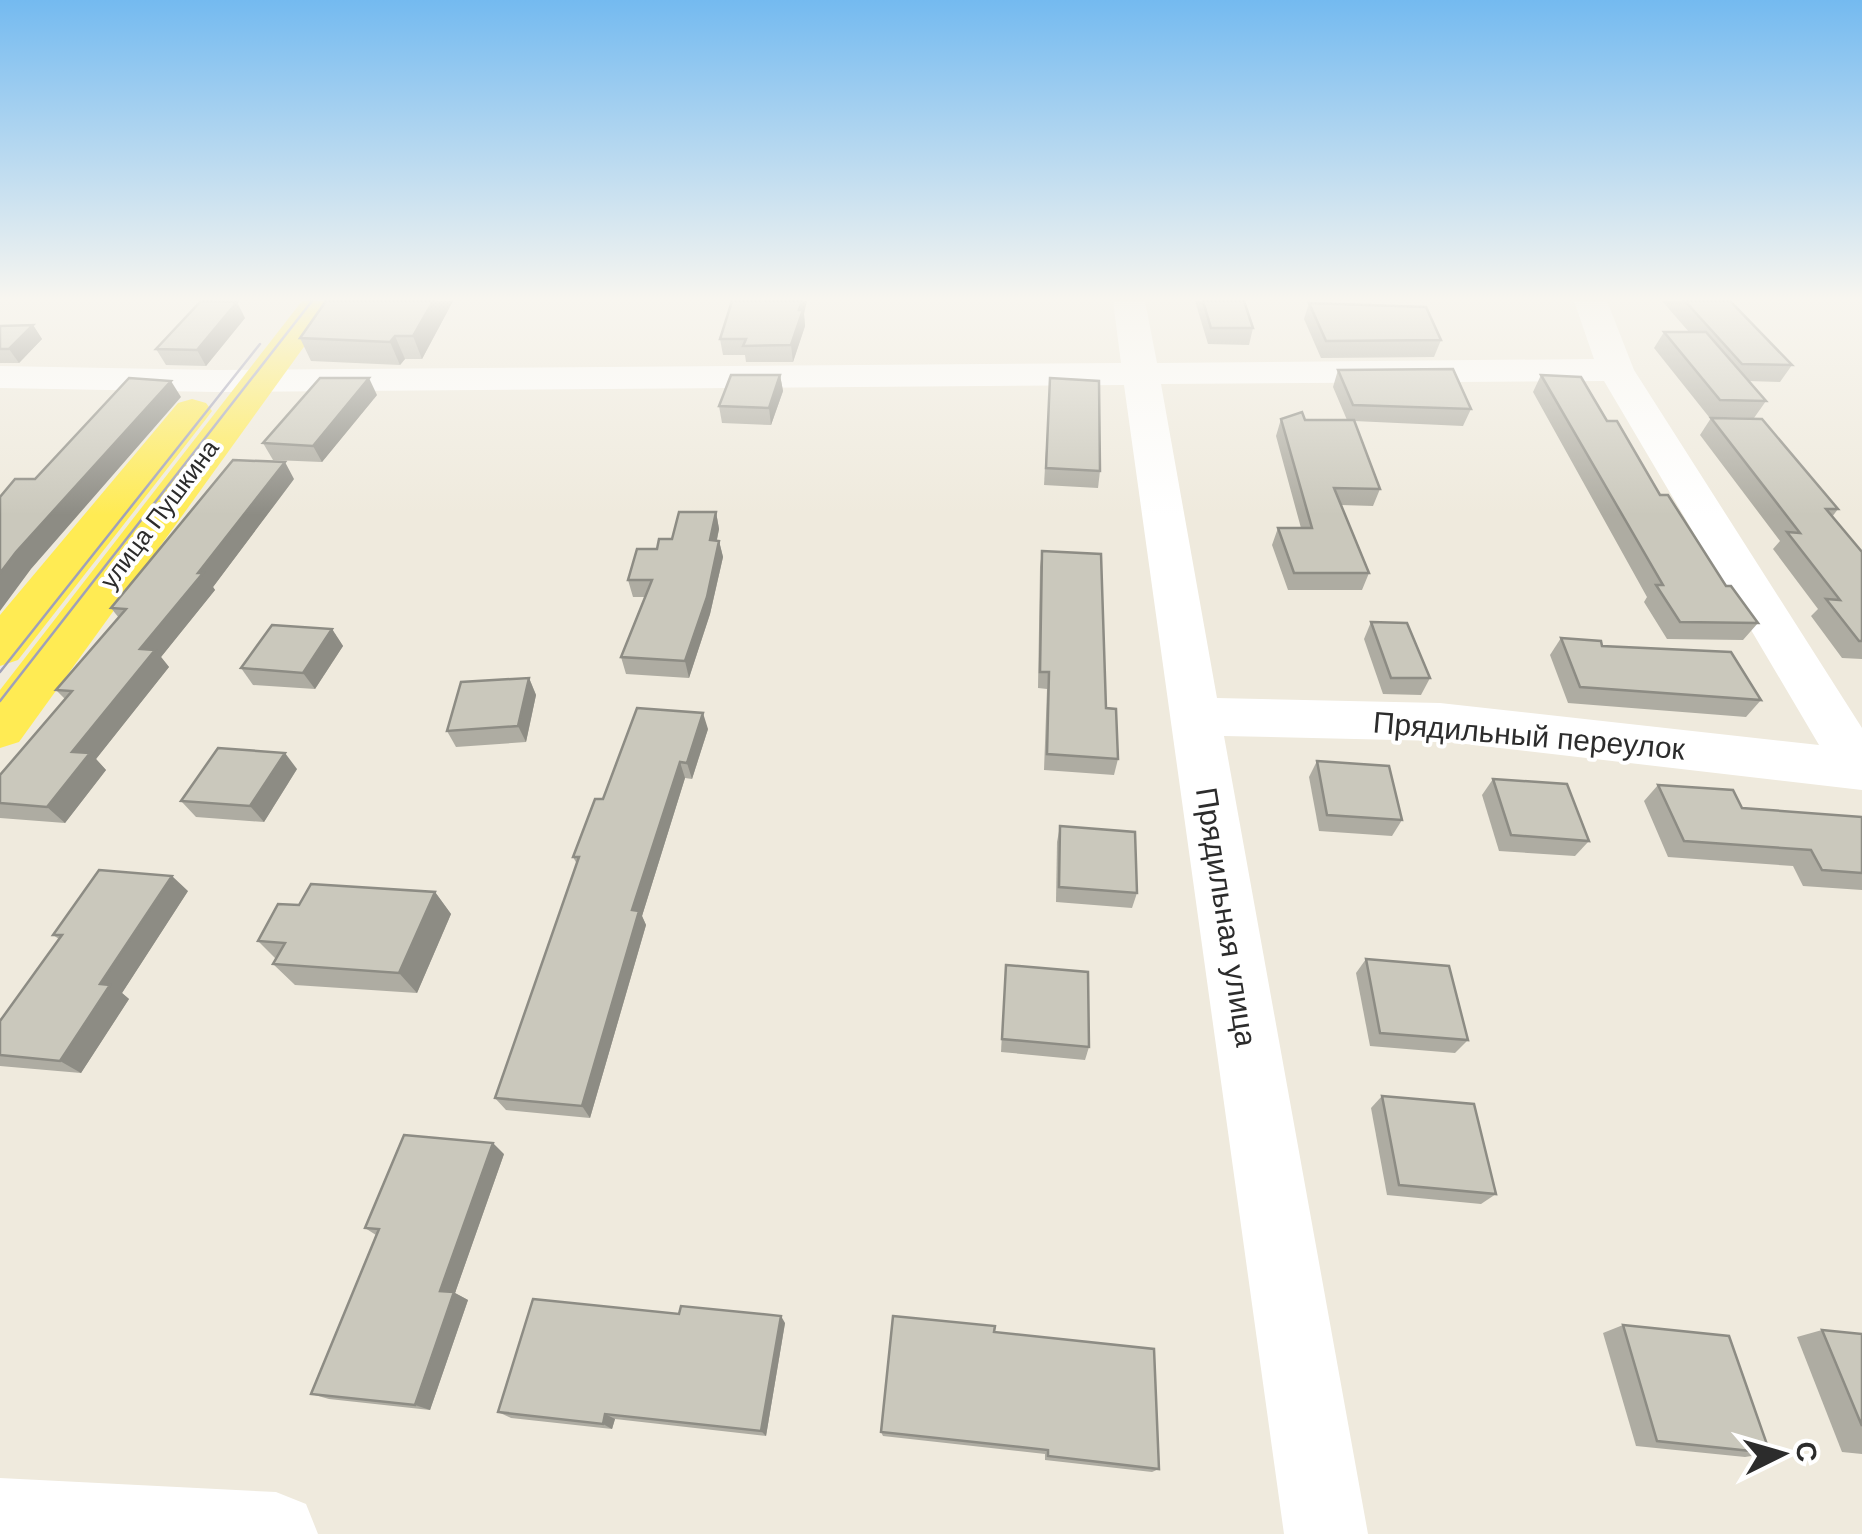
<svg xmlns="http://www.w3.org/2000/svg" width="1862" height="1534" font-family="Arial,sans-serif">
<rect width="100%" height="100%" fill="#efeadd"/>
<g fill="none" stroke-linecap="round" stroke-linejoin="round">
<g fill="#fff" fill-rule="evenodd">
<path d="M1113 301H1145L1157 363 1594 359 1574 301H1607L1634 370 1862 728V790L1440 741 1224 736 1368 1534H1284L1124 385 216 392 0 388V366L216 370 1121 363ZM1604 381 1819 745 1440 703 1217 698 1161 384Z"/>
<path d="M0 1478 276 1492 306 1504 318 1534H0Z"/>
</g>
<g fill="#ffeb53" fill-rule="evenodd">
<path d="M302 301H337L19 742 0 748V690Z"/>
<path d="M192 399 206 403 212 411 206 419 18 660 0 666V615L178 403Z"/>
</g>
<g stroke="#9fa0b9" stroke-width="2.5">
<path d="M0 672 260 344"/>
<path d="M0 701 312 301"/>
</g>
</g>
<g fill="#aeaca2">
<path d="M326 301H453L422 359H405L400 365 311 361 300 338Z"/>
<path d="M1195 301H1244L1253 328 1249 345 1208 344Z"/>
<path d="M1662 301H1730L1792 365 1780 382 1748 381 1766 401 1754 418 1709 417 1654 348 1664 332H1689Z"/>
<path d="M1309 303 1441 340 1434 357 1321 358 1304 319Z"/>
<path d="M804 314 805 326 793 362H746L745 355H723L720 339Z"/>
<path d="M245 318 206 366 166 365 156 349Z"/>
<path d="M33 325 42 339 19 363H0V326Z"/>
<path d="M1338 370 1471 409 1463 426 1354 421 1380 489 1373 506 1341 505 1369 573 1362 590H1288L1272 545 1278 528H1301L1276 436 1281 419 1347 420 1333 387Z"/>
<path d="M780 375 783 391 771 425 722 423 719 406Z"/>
<path d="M1541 375 1607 421 1726 586 1758 623 1743 640 1667 639 1644 602 1647 597 1533 392Z"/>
<path d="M1050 378 1100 471 1098 488 1044 485Z"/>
<path d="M377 395 322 462 273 460 263 443Z"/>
<path d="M1711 418 1838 509 1832 517 1862 552V659L1842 658 1811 616 1818 609 1773 549 1780 541 1700 435Z"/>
<path d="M294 479 213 587 215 590 161 657 169 667 96 759 106 770 65 823 0 818V775L65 699 56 690 119 618 111 608Z"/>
<path d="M716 512 719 529 717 540 719 541 723 557 710 614 689 678 626 674 621 657 645 597H633L628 580 657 549Z"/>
<path d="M1042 551 1106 708 1118 759 1114 775 1044 770 1047 689 1038 688 1040 567Z"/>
<path d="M1371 622 1430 678 1421 695 1383 694 1364 639Z"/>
<path d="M332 629 343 646 315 689 253 685 241 668Z"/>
<path d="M1561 638 1602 646 1761 700 1746 717 1568 703 1550 655Z"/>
<path d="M529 678 536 695 526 742 456 747 447 731Z"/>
<path d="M708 729 692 779 685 778 642 916 646 925 590 1118 506 1110 495 1098 577 864 573 857 603 799Z"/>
<path d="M1317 761 1402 820 1392 836 1319 831 1309 777Z"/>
<path d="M297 769 264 822 196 817 181 801Z"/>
<path d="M1493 779 1589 841 1575 856 1499 851 1482 795Z"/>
<path d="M1658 785 1742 808 1862 817V890L1803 886 1793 866 1668 857 1644 801Z"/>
<path d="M1060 826 1137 893 1132 908 1056 902 1057 842Z"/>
<path d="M188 891 122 993 129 999 81 1073 0 1066V1021L59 939 53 935Z"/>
<path d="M435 892 451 914 417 993 295 985 273 964 276 959 258 941 299 905Z"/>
<path d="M1366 959 1468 1040 1455 1053 1370 1046 1356 973Z"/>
<path d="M1006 965 1089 1047 1085 1060 1001 1052Z"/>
<path d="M1382 1096 1496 1194 1481 1204 1387 1195 1371 1108Z"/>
<path d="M504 1154 455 1293 468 1300 430 1410 329 1399 311 1394 376 1235 365 1228Z"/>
<path d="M679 1314 785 1323 766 1436 615 1419 612 1429 511 1418 498 1412Z"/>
<path d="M1623 1325 1770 1453 1745 1457 1636 1446 1603 1333Z"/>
<path d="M1822 1330 1862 1334V1454L1842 1452 1797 1337Z"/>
<path d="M994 1332 1159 1469 1152 1472 1045 1460V1454L883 1436 881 1432Z"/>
</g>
<g fill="#8d8c84">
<path d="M433 301H453L422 359 413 336Z"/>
<path d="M802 301H807L804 314 805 326 793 362 791 345Z"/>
<path d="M237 302 245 318 206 366 197 350Z"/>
<path d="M33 325 42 339 19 363 9 349Z"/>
<path d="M395 336 405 359 400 365 390 342Z"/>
<path d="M780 375 783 391 771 425 769 408Z"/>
<path d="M369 378 377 395 322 462 313 446Z"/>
<path d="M171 381 181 397 31 569 0 611V573L16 552Z"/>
<path d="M285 462 294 479 213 587 215 590 161 657 169 667 96 759 106 770 65 823 47 807 72 752 140 649Z"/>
<path d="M716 512 719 529 713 557 710 540Z"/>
<path d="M719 541 723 557 710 614 689 678 685 661Z"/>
<path d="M332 629 343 646 315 689 303 673Z"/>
<path d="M529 678 536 695 526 742 518 726Z"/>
<path d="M703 713 708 729 692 779 687 763Z"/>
<path d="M285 753 297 769 264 822 250 806Z"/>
<path d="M680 762 685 778 642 916 646 925 590 1118 582 1106 632 910Z"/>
<path d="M172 876 188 891 122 993 129 999 81 1073 60 1061 100 984Z"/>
<path d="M435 892 451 914 417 993 399 973Z"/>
<path d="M493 1143 504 1154 455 1293 468 1300 430 1410 415 1405 440 1291Z"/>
<path d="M781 1316 785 1323 766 1436 761 1431Z"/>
<path d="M605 1414 615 1419 612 1429 603 1424Z"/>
</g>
<g fill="#cac8bc" stroke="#8d8c84" stroke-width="2.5">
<path d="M201 301 237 302 197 350 156 349Z"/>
<path d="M326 301H433L413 336H395L390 342 300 338Z"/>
<path d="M732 301H802L799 310H803L791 345 743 346 746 339H720Z"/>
<path d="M1203 301H1244L1253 328H1211Z"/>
<path d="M1685 301H1730L1792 365 1742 364Z"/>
<path d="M1309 303 1426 307 1441 340 1326 341Z"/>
<path d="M33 325 9 349H0V326Z"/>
<path d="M1664 332H1706L1766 401 1720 400Z"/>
<path d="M1453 369 1471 409 1353 405 1338 370Z"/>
<path d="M731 375H780L769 408 719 406Z"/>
<path d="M1541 375 1581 377 1607 421H1617L1660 495H1668L1726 586H1731L1758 623 1680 622 1656 585H1663Z"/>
<path d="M129 378 171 381 16 552 0 573V497L15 479H35Z"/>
<path d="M320 378H369L313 446 263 443Z"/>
<path d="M1050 378 1099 381 1100 471 1046 468Z"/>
<path d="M1302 412 1305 420H1354L1380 489 1334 488 1369 573H1294L1278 528H1312L1281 419Z"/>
<path d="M1711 418 1762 419 1838 509H1826L1862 552V641H1859L1826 599 1840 600 1787 532 1800 533Z"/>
<path d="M233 460 285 462 198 573H203L140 649 155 650 72 752 90 753 47 807 0 803V775L72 691 56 690 126 609 111 608Z"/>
<path d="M679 512H716L710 540 719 541 707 597 685 661 621 657 652 580H628L637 549H657L659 539H672Z"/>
<path d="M1042 551 1101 554 1106 708 1116 709 1118 759 1047 754 1049 672H1040Z"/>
<path d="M1371 622 1407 623 1430 678H1391Z"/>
<path d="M272 625 332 629 303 673 241 668Z"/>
<path d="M1561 638 1601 641 1602 646 1731 652 1761 700 1580 687Z"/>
<path d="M529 678 518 726 447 731 461 682Z"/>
<path d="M637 708 703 713 687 763 680 762 632 910 639 911 582 1106 495 1098 579 857H573L595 799H603Z"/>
<path d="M218 748 285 753 250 806 181 801Z"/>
<path d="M1317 761 1389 766 1402 820 1327 815Z"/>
<path d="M1493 779 1567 784 1589 841 1511 835Z"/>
<path d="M1658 785 1733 790 1742 808 1862 817V873L1822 870 1811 850 1684 841Z"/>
<path d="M1060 826 1135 832 1137 893 1059 887Z"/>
<path d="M99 870 172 876 100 984 110 985 60 1061 0 1055V1021L62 935H53Z"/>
<path d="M311 884 435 892 399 973 273 964 285 943 258 941 278 904 299 905Z"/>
<path d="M1366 959 1449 966 1468 1040 1380 1033Z"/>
<path d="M1006 965 1088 972 1089 1047 1002 1039Z"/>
<path d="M1382 1096 1474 1104 1496 1194 1399 1185Z"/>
<path d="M404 1135 493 1143 440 1291 454 1292 415 1405 311 1394 379 1229 365 1228Z"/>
<path d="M533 1299 679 1314 681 1306 781 1316 761 1431 605 1414 603 1424 498 1412Z"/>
<path d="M893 1316 995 1326 994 1332 1154 1349 1159 1469 1048 1456V1450L881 1432Z"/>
<path d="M1623 1325 1729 1336 1770 1453 1657 1441Z"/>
<path d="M1822 1330 1862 1334V1426Z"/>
</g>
<linearGradient id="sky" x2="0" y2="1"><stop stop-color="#74baf0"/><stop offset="0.58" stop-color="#f8f6f0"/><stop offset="1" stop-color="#f8f6f0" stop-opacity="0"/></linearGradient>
<rect width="1862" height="515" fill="url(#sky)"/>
<g text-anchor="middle" stroke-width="8" stroke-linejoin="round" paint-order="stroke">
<g font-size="25" fill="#2c2c2c" stroke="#fff">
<text transform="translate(159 514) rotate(-53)" y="9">улица Пушкина</text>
</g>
<g font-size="30" fill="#2c2c2c" stroke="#fff">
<text transform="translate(1529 736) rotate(5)" y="10">Прядильный переулок</text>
<text transform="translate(1226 917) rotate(81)" y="10">Прядильная улица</text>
</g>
</g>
<g transform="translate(1782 1454) rotate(85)" stroke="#ffffff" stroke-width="8" paint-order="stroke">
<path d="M0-8L18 38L0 25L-18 38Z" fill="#2c2c2c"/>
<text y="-15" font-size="28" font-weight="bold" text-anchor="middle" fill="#2c2c2c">С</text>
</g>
</svg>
